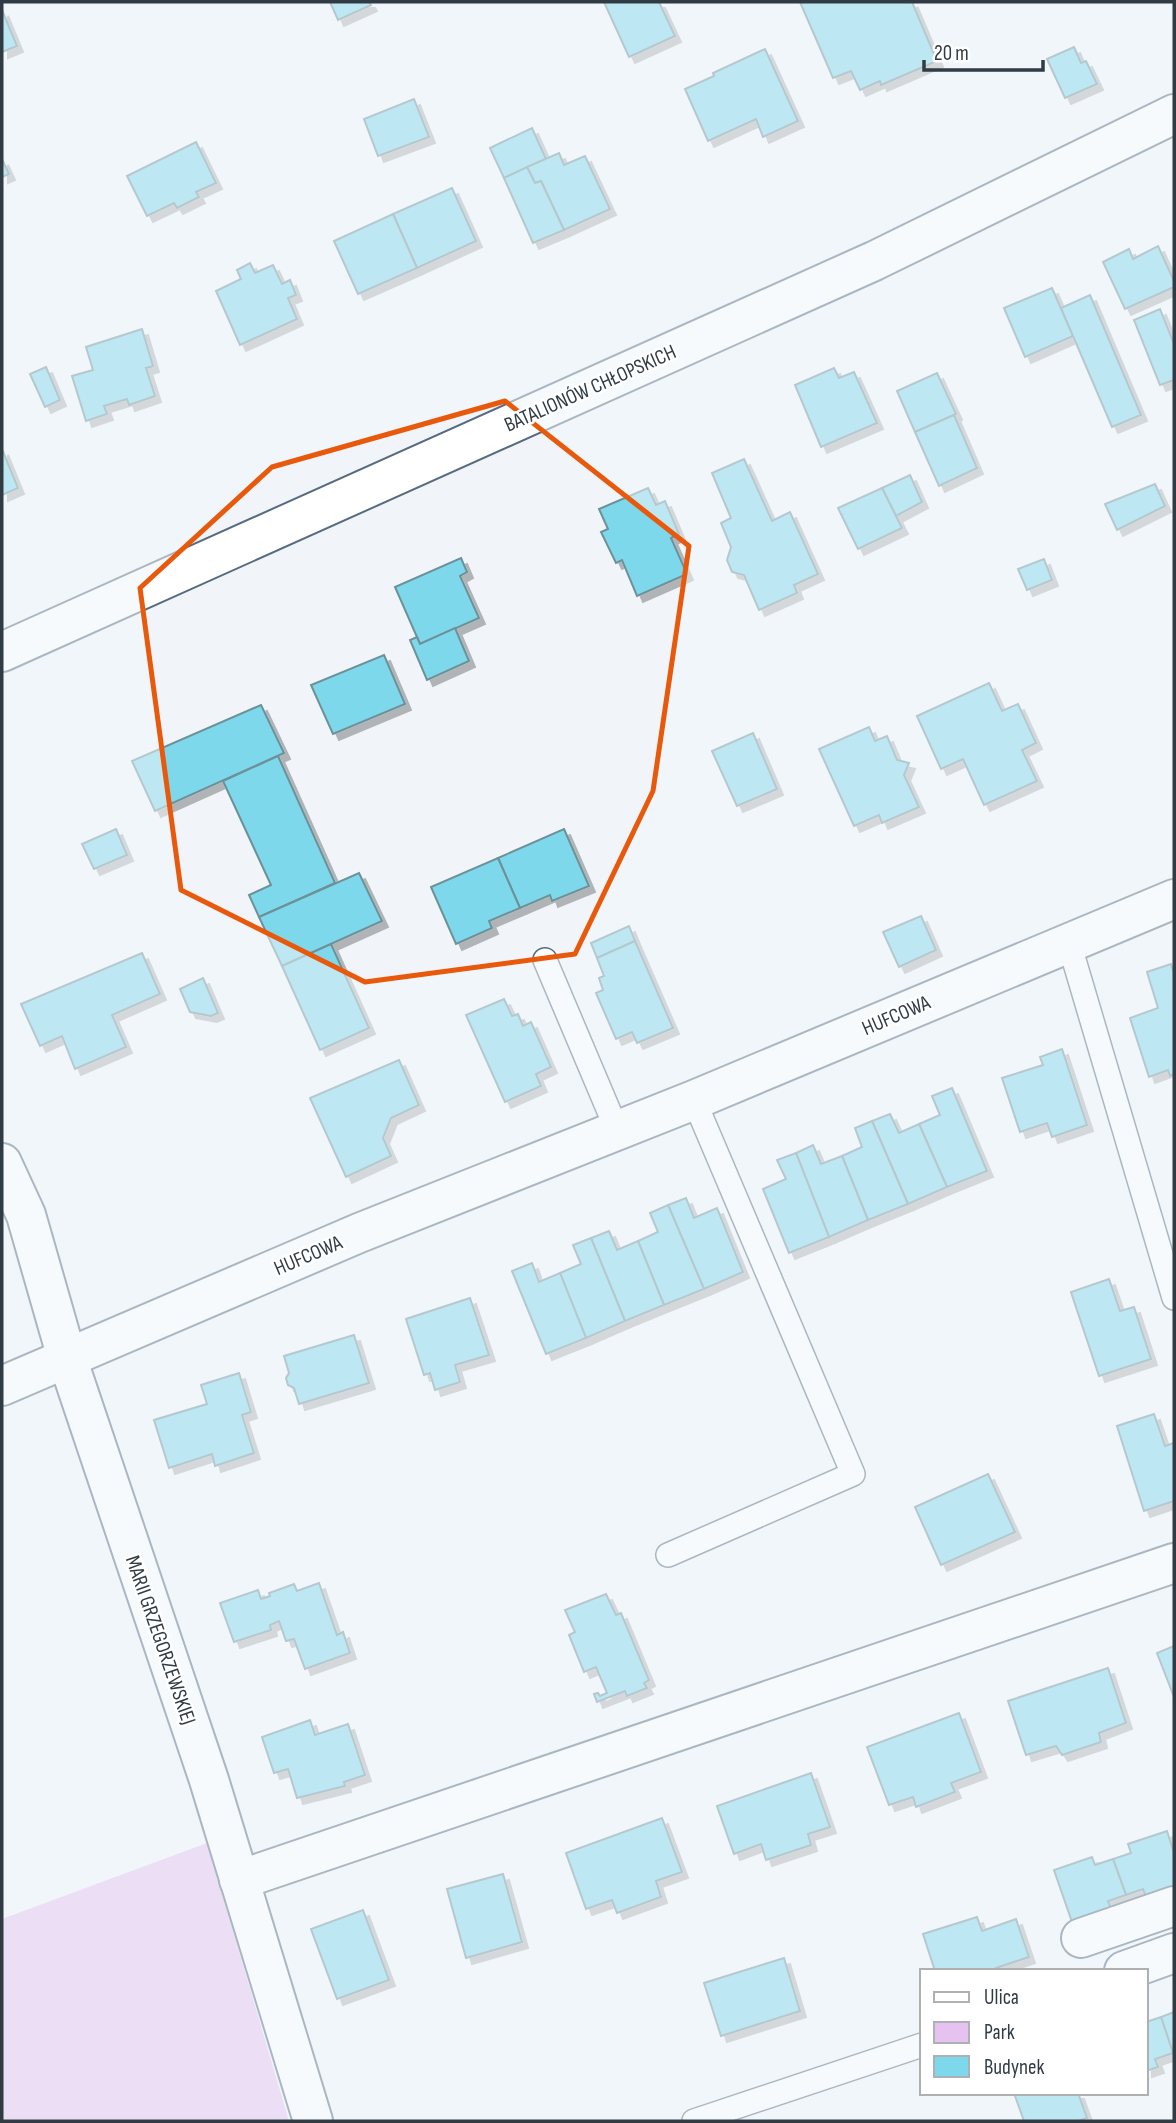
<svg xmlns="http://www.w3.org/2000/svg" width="1176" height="2123" font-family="'Sofia Sans Condensed',sans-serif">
<defs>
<filter id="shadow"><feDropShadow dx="6" dy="6" stdDeviation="0" flood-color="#0004"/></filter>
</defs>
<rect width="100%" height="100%" fill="#f1f5fa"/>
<path fill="#e5c2ef" d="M207 1843 289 2121H2V1919Z"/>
<g fill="#7ed8eb" stroke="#6d9199" stroke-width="2" filter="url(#shadow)">
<path d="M330 2H369L371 5 338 20Z"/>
<path d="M604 2H659L675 36 629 57Z"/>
<path d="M800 2H912L937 61 881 85 880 81 860 90 851 71 833 78Z"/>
<path d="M2 10 17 46 2 52Z"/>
<path d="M1074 47 1081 63 1086 61 1097 84 1065 98 1047 59Z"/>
<path d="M765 49 798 121 763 137 756 119 708 141 685 89 714 76 713 73Z"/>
<path d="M414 99 429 137 378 156 364 119Z"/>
<path d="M532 128 546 159 504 178 490 148Z"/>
<path d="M196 142 216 183 196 192 199 197 177 208 174 203 147 216 127 176Z"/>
<path d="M559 153 564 165 585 156 610 209 564 230 541 181 535 183 527 167Z"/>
<path d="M2 159 9 174 2 177Z"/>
<path d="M527 167 535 183 541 181 564 230 533 243 504 178Z"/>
<path d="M452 188 476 241 417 268 393 214Z"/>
<path d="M393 214 417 268 358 294 334 241Z"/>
<path d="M1158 246 1174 281V287L1125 309 1103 262 1129 249 1133 259Z"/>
<path d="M250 263 255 273 273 265 282 284 290 280 296 295 288 298 297 319 240 345 216 291 241 279 237 270Z"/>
<path d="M1052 288 1073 336 1025 357 1004 308Z"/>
<path d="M1090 295 1141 415 1112 427 1061 308Z"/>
<path d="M1160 309 1174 344V380L1160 385 1134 320Z"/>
<path d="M142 329 153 366 146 368 155 396 129 405 127 399 104 406 107 414 86 421 72 376 93 370 86 347Z"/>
<path d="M46 367 60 400 45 407 30 374Z"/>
<path d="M834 368 839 378 854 372 877 423 821 447 795 385Z"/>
<path d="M937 373 956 414 915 432 897 391Z"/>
<path d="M954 415 977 468 939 486 915 432Z"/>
<path d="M2 449 18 488 2 495Z"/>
<path d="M744 459 772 521 790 512 818 574 794 585 797 593 759 610 744 575 732 572 727 560 731 547 721 523 731 518 712 473Z"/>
<path d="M910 475 922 502 896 516 882 488Z"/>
<path d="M1155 484 1165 506 1117 530 1105 504Z"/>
<path d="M648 488 656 505 665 501 679 534 671 538 687 574 637 596 622 560 616 563 601 532 608 529 599 509Z"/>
<path d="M882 488 902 528 858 549 838 508Z"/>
<path d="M461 558 467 572 460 576 479 618 420 644 395 587Z"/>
<path d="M1044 559 1052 580 1027 590 1018 569Z"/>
<path d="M455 628 469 661 427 680 410 640 417 637 420 644Z"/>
<path d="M384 655 405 704 333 734 311 685Z"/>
<path d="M989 683 1002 711 1018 704 1036 743 1022 750 1037 781 984 805 963 759 941 769 917 716Z"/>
<path d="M261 705 284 753 155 811 132 761Z"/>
<path d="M869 727 875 741 887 736 897 760 909 763 904 775 919 807 882 823 879 815 854 826 819 749Z"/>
<path d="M753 733 777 789 737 806 712 751Z"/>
<path d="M278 756 335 883 259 917 249 895 271 885 223 781Z"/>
<path d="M116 829 127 855 94 869 82 844Z"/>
<path d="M564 829 589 886 552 901 550 895 520 908 498 858Z"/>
<path d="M498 858 520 908 489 921 492 928 456 944 431 887Z"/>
<path d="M359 873 382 921 282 966 259 917Z"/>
<path d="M921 916 936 950 899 967 883 932Z"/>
<path d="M629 926 635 941 597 958 591 943Z"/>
<path d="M635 941 673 1028 637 1043 632 1032 616 1039 596 993 603 990 599 978 604 976 597 958Z"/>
<path d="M331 944 369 1028 320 1050 282 966Z"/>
<path d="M142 953 160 994 112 1015 126 1047 75 1069 62 1036 40 1046 21 1004Z"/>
<path d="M1171 964 1174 974V1074L1170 1076 1168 1070 1149 1077 1130 1018 1158 1008 1147 972Z"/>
<path d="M203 978 218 1013 211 1016 190 1012 180 989Z"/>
<path d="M504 999 512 1016 518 1014 523 1026 531 1022 551 1067 536 1074 541 1086 505 1102 466 1015Z"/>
<path d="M1062 1049 1087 1125 1052 1137 1047 1123 1020 1132 1002 1078 1043 1065 1040 1057Z"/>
<path d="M399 1060 419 1105 391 1118 383 1138 391 1156 346 1177 310 1098Z"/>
<path d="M952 1088 987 1171 947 1187 919 1124 940 1115 932 1096Z"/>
<path d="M890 1114 899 1133 919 1124 947 1187 908 1204 872 1121Z"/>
<path d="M872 1121 908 1204 868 1220 842 1156 862 1147 855 1128Z"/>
<path d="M813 1145 821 1164 842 1156 868 1220 829 1237 796 1153Z"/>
<path d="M796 1153 829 1237 789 1253 763 1189 786 1179 777 1160Z"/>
<path d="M686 1198 694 1218 717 1208 743 1272 704 1289 668 1205Z"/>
<path d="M668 1205 704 1289 664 1305 638 1241 658 1232 650 1213Z"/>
<path d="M609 1231 617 1250 638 1241 664 1305 625 1321 591 1238Z"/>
<path d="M591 1238 625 1321 586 1338 560 1273 581 1264 573 1245Z"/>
<path d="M532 1263 539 1282 560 1273 586 1338 546 1354 512 1271Z"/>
<path d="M1109 1279 1120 1311 1134 1307 1151 1359 1099 1376 1071 1292Z"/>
<path d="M470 1298 489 1355 455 1365 460 1382 435 1390 430 1373 424 1375 406 1319Z"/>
<path d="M354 1335 369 1383 299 1404 294 1388 288 1385 286 1378 289 1373 284 1356Z"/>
<path d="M239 1373 251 1412 242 1415 254 1453 215 1466 212 1454 169 1468 154 1420 207 1404 201 1385Z"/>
<path d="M1154 1414 1165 1446 1174 1443V1501L1144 1511 1117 1426Z"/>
<path d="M988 1474 1015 1532 941 1565 915 1507Z"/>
<path d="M319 1583 337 1635 343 1632 350 1653 305 1669 294 1639 286 1641 279 1621 270 1625 271 1630 234 1642 220 1603 258 1590 261 1599 270 1596 269 1593 294 1584 297 1591Z"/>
<path d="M606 1594 616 1615 621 1613 649 1680 644 1683 647 1688 627 1696 625 1691 597 1702 594 1694 598 1693 600 1696 607 1693 596 1667 584 1672 569 1635 575 1632 565 1610Z"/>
<path d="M1174 1646V1697L1157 1653Z"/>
<path d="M1108 1668 1126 1723 1099 1733 1101 1742 1062 1755 1056 1746 1026 1755 1008 1701Z"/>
<path d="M959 1713 981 1772 951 1783 955 1792 916 1807 913 1797 889 1805 867 1747Z"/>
<path d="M310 1720 315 1735 348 1724 365 1775 344 1782 345 1786 297 1798 288 1769 274 1773 262 1737Z"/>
<path d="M811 1773 830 1827 808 1834 811 1845 766 1860 761 1844 734 1854 717 1806Z"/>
<path d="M662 1818 682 1872 656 1881 661 1897 617 1913 612 1900 586 1909 566 1853Z"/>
<path d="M1167 1831 1174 1853V1888L1146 1897 1143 1889 1126 1895 1113 1859 1131 1853 1128 1844Z"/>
<path d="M1092 1857 1095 1865 1113 1859 1126 1895 1108 1901 1111 1909 1072 1922 1054 1870Z"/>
<path d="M503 1874 522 1942 466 1958 447 1889Z"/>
<path d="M363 1910 389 1980 337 1999 311 1929Z"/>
<path d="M977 1917 982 1931 1016 1919 1029 1957 996 1968 997 1971H935L923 1934Z"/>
<path d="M784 1958 800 2011 721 2036 704 1983Z"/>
<path d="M1174 2012V2052L1173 2053 1161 2017Z"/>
<path d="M1161 2017 1173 2053 1155 2059 1158 2067 1146 2071V2022Z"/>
<path d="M1014 2093H1078L1087 2118 1078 2121H1024Z"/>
</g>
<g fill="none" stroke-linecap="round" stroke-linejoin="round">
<g stroke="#566b80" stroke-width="26">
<g id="service">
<path d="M1069 943 1174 1298"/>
<path d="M545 960 617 1130"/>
<path d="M668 1555 853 1474 694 1100"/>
<path d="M694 2121 922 2045"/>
</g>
</g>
<g stroke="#566b80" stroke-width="42">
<g id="minor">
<path d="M2 652 874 261 1174 114"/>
<path d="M2 1163 26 1215 67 1358 209 1780 313 2121"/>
<path d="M2 1386 359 1233 694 1100 1174 899"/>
<path d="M239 1880 1174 1563"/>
<path d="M1081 1938 1174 1906"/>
<path d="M1124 1971 1174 1953"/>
</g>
</g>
<use href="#service" stroke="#fff" stroke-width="23"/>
<use href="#minor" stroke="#fff" stroke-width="38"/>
</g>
<path d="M0 0H1176V2123H0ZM505 401 689 546 653 791 575 954 365 982 181 890 140 588 272 467Z" fill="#f1f5fa" fill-opacity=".55" fill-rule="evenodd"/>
<path fill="none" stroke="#e8590c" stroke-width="5" stroke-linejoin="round" d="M505 401 689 546 653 791 575 954 365 982 181 890 140 588 272 467Z"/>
<g text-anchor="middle" stroke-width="5" stroke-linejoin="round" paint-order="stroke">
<g font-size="21" fill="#313b44" stroke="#fff">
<text transform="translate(590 388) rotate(-24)" y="7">BATALIONÓW CHŁOPSKICH</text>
<text transform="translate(896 1015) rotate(-23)" y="7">HUFCOWA</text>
<text transform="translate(308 1255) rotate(-23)" y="7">HUFCOWA</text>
<text transform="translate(161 1640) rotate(71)" y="7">MARII GRZEGORZEWSKIEJ</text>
</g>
</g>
<rect width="1176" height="2123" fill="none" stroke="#313b44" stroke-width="7"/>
<rect x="920" y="1969" width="228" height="126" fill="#ffffff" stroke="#adb1b4" stroke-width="2"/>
<rect x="934" y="1992" width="35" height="10" fill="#ffffff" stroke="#adb1b4" stroke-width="2"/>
<text x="984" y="2004" font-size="21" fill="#313b44">Ulica</text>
<rect x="934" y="2022" width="35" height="21" fill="#e5c2ef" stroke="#adb1b4" stroke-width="2"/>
<text x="984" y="2039" font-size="21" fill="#313b44">Park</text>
<rect x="934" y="2056" width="35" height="21" fill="#7ed8eb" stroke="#adb1b4" stroke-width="2"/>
<text x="984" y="2074" font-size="21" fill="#313b44">Budynek</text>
<path d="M924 60v10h119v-10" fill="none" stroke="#313b44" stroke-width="3.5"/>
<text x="934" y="60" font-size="21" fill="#313b44" stroke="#ffffff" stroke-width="5" paint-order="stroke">20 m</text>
</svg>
